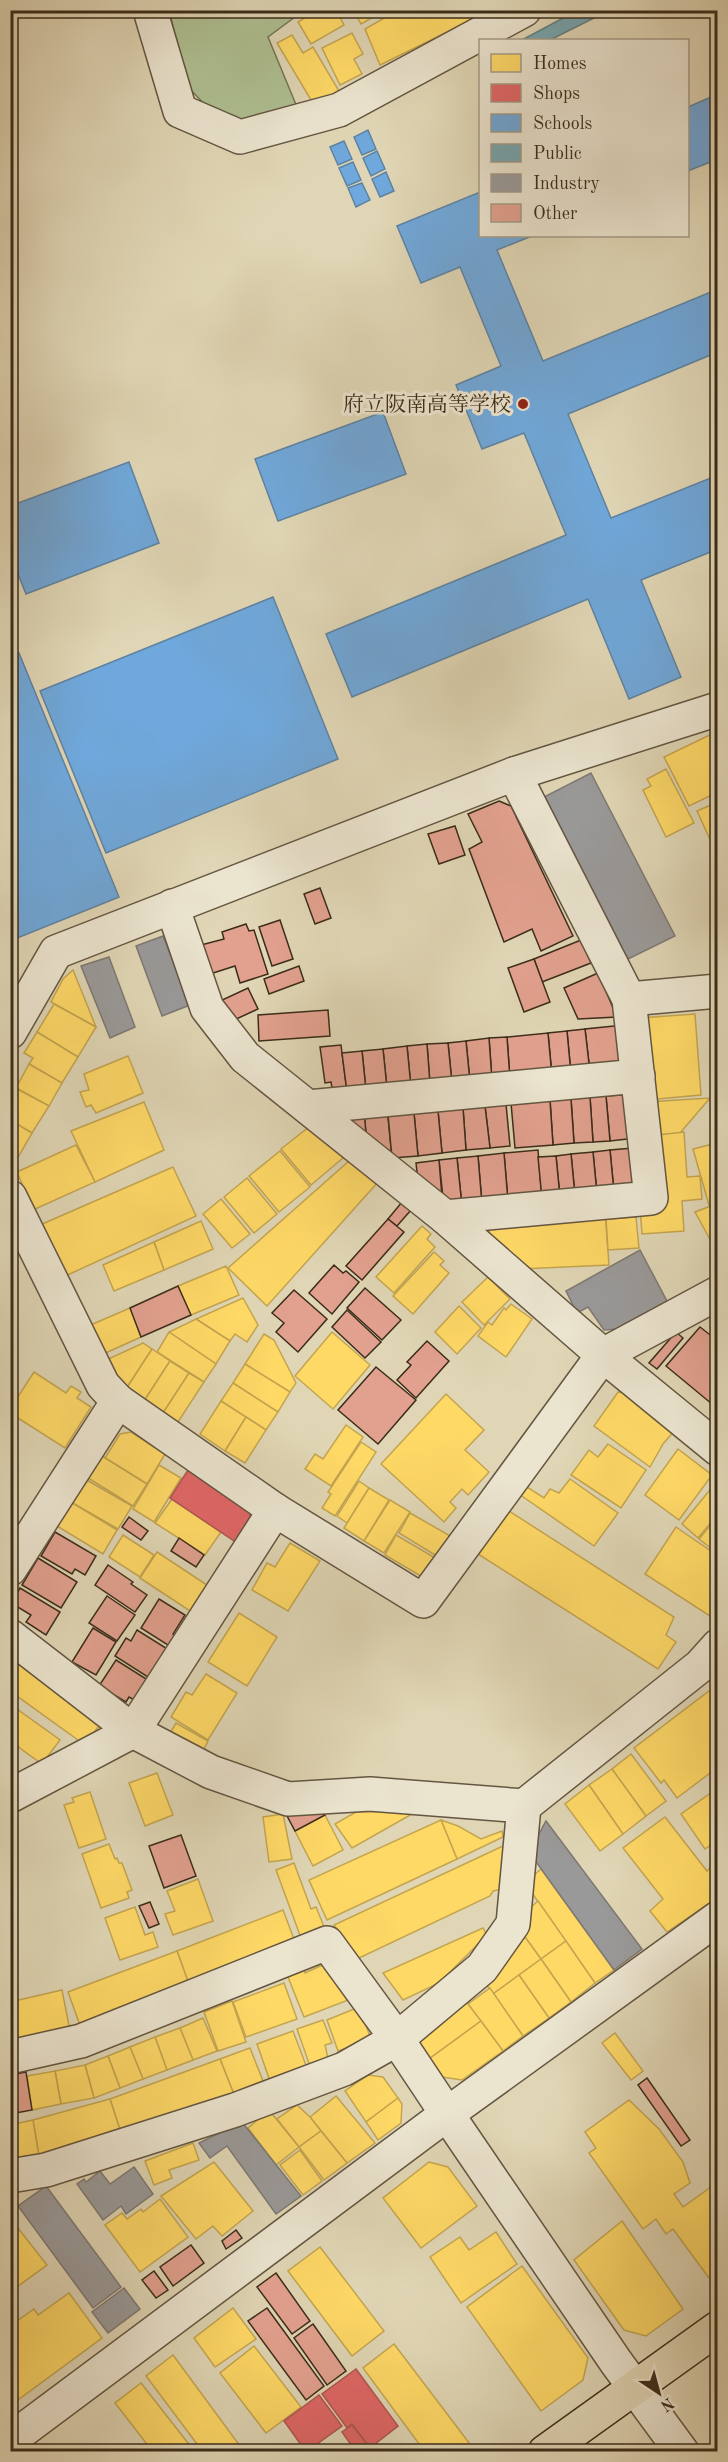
<svg xmlns="http://www.w3.org/2000/svg" width="728" height="2462" font-family="'Old Standard TT','Noto Serif JP',serif">
<rect width="100%" height="100%" fill="#e0d6b5"/>
<filter id="stains"><feTurbulence type="fractalNoise" baseFrequency=".00333" numOctaves="4"/><feColorMatrix values="0 0 0 0 .2 0 0 0 0 .09 0 0 0 0 .02 0 0 0 .5 -.17"/></filter>
<radialGradient id="worn" r=".72"><stop offset=".6" stop-color="#630" stop-opacity="0"/><stop offset="1" stop-color="#630" stop-opacity=".3"/></radialGradient>
<path fill="#aebf91" stroke="#747656" stroke-width="1.5" d="M169 11H303L268 37 297 107 249 122 230 119 208 108 189 88Z"/>
<g fill="#ffd966" stroke="#c4a54f" stroke-width="1.5">
<path d="M317 10H336L344 25 311 44 298 22Z"/>
<path d="M356 10H386L361 24 354 11Z"/>
<path d="M398 10H492L380 65 365 29Z"/>
<path d="M352 33 363 54 354 59 362 74 340 85 322 48Z"/>
<path d="M292 35 303 53 313 47 339 91 314 105 277 43Z"/>
<path d="M718 731V792L689 806 664 757Z"/>
<path d="M666 769 694 823 666 837 643 790 651 786 647 779Z"/>
<path d="M718 802V857L697 811Z"/>
<path d="M73 970 96 1027 51 1002 63 979Z"/>
<path d="M54 1004 96 1027 78 1057 37 1032Z"/>
<path d="M695 1014 701 1095 646 1100 639 1018Z"/>
<path d="M37 1032 78 1057 62 1083 29 1064 33 1058 24 1053Z"/>
<path d="M128 1056 143 1093 96 1113 91 1105 86 1107 80 1092 89 1090 84 1074Z"/>
<path d="M29 1064 62 1083 49 1106 16 1088Z"/>
<path d="M10 1085 49 1106 32 1133 10 1120Z"/>
<path d="M710 1098 680 1133 649 1136 646 1102Z"/>
<path d="M144 1102 164 1150 95 1182 71 1131Z"/>
<path d="M10 1120 32 1133 17 1159 10 1156Z"/>
<path d="M314 1123 343 1158 311 1185 281 1149Z"/>
<path d="M684 1132 687 1177 700 1176 702 1199 682 1201 684 1231 642 1234 640 1207 649 1136Z"/>
<path d="M713 1144 718 1162V1203L709 1205 693 1149Z"/>
<path d="M76 1145 95 1182 33 1210 17 1172Z"/>
<path d="M280 1151 310 1187 279 1212 249 1176Z"/>
<path d="M349 1161 378 1182 267 1306 228 1268Z"/>
<path d="M173 1167 196 1216 61 1278 40 1225Z"/>
<path d="M247 1178 277 1214 254 1233 224 1197Z"/>
<path d="M221 1199 250 1234 232 1248 203 1214Z"/>
<path d="M711 1206 718 1218V1254L695 1212Z"/>
<path d="M605 1211 609 1265 520 1269 491 1245 488 1223Z"/>
<path d="M636 1217 639 1248 608 1250 606 1219Z"/>
<path d="M201 1221 213 1249 164 1270 154 1242Z"/>
<path d="M422 1226 431 1234 427 1239 435 1247 394 1293 376 1277Z"/>
<path d="M154 1242 164 1270 114 1291 103 1265Z"/>
<path d="M434 1252 444 1261 440 1265 449 1273 413 1314 393 1296Z"/>
<path d="M226 1266 239 1295 191 1315 178 1286Z"/>
<path d="M488 1277 510 1299 484 1325 462 1302Z"/>
<path d="M243 1298 258 1325 247 1342 235 1334 230 1341 196 1319Z"/>
<path d="M511 1304 532 1319 506 1357 478 1336 488 1322 492 1325 504 1308 506 1310Z"/>
<path d="M459 1306 481 1328 457 1354 435 1332Z"/>
<path d="M130 1308 141 1337 99 1356 86 1327Z"/>
<path d="M196 1319 230 1341 216 1364 169 1332Z"/>
<path d="M169 1332 216 1364 204 1382 157 1352Z"/>
<path d="M332 1332 370 1365 333 1409 295 1376Z"/>
<path d="M264 1334 274 1340 296 1383 290 1392 245 1364Z"/>
<path d="M143 1343 152 1349 126 1389 104 1361Z"/>
<path d="M152 1349 170 1361 144 1401 126 1389Z"/>
<path d="M170 1361 189 1373 163 1413 144 1401Z"/>
<path d="M245 1364 290 1392 278 1412 233 1383Z"/>
<path d="M34 1372 66 1393 71 1386 81 1392 77 1398 91 1407 65 1448 10 1413V1409Z"/>
<path d="M189 1373 204 1382 178 1422 163 1413Z"/>
<path d="M233 1383 278 1412 266 1430 221 1401Z"/>
<path d="M618 1392 626 1393 675 1430 663 1444 650 1467 594 1426Z"/>
<path d="M446 1394 484 1430 465 1450 489 1472 468 1495 462 1489 450 1502 456 1508 444 1522 381 1464Z"/>
<path d="M221 1401 246 1417 225 1451 200 1434Z"/>
<path d="M246 1417 266 1430 245 1463 225 1451Z"/>
<path d="M346 1425 363 1437 331 1486 305 1469 315 1454 323 1459Z"/>
<path d="M131 1432 165 1454 147 1484 105 1458 120 1434Z"/>
<path d="M361 1442 376 1452 335 1516 322 1508 331 1494 328 1492Z"/>
<path d="M608 1444 646 1470 621 1508 571 1475 589 1450 598 1457Z"/>
<path d="M678 1449 712 1475 679 1520 645 1495Z"/>
<path d="M102 1456 147 1484 133 1506 88 1478Z"/>
<path d="M159 1465 181 1478 154 1522 133 1509Z"/>
<path d="M85 1479 132 1506 118 1529 71 1502Z"/>
<path d="M570 1479 618 1513 594 1546 519 1494 524 1485 544 1498 550 1489 559 1493Z"/>
<path d="M718 1480V1514L698 1538 682 1524Z"/>
<path d="M359 1481 369 1488 347 1523 337 1516Z"/>
<path d="M369 1488 389 1500 364 1541 344 1528Z"/>
<path d="M172 1499 221 1532 205 1555 155 1523Z"/>
<path d="M390 1500 410 1512 384 1553 364 1541Z"/>
<path d="M71 1502 117 1530 103 1554 57 1526Z"/>
<path d="M506 1509 674 1617 666 1635 676 1642 658 1669 478 1554Z"/>
<path d="M410 1513 452 1537 440 1558 399 1533Z"/>
<path d="M718 1516V1550L716 1552 699 1539Z"/>
<path d="M676 1527 718 1556V1612L713 1618 645 1574Z"/>
<path d="M123 1535 154 1555 140 1577 109 1557Z"/>
<path d="M396 1535 437 1559 426 1579 385 1555Z"/>
<path d="M290 1543 320 1561 288 1611 252 1590 267 1563 275 1567Z"/>
<path d="M157 1552 210 1587 193 1613 140 1578Z"/>
<path d="M239 1613 277 1637 247 1686 208 1662Z"/>
<path d="M10 1657 101 1723 85 1745 10 1691Z"/>
<path d="M206 1674 237 1693 208 1740 171 1717 186 1692 192 1695Z"/>
<path d="M713 1688 718 1693V1767L677 1798 664 1780 661 1783 634 1748Z"/>
<path d="M10 1704 60 1740 42 1764 10 1741Z"/>
<path d="M176 1723 208 1741 202 1753 169 1735Z"/>
<path d="M10 1741 19 1747 10 1759Z"/>
<path d="M631 1754 666 1801 646 1816 612 1769Z"/>
<path d="M612 1769 646 1816 623 1834 589 1785Z"/>
<path d="M157 1773 173 1815 145 1826 129 1783Z"/>
<path d="M589 1785 623 1834 600 1851 565 1804Z"/>
<path d="M718 1788V1840L705 1849 681 1814Z"/>
<path d="M90 1792 106 1839 79 1848 64 1805 74 1802 72 1798Z"/>
<path d="M398 1811 412 1814 352 1848 335 1824 356 1812Z"/>
<path d="M283 1814 292 1859 269 1862 263 1817Z"/>
<path d="M325 1815 343 1850 313 1866 295 1831Z"/>
<path d="M665 1817 707 1871 712 1866 718 1874V1897L667 1932 650 1911 663 1899 623 1848Z"/>
<path d="M441 1820 458 1826 481 1839 502 1831 503 1837 457 1859Z"/>
<path d="M441 1820 457 1859 327 1920 309 1880Z"/>
<path d="M109 1844 115 1859 117 1858 119 1863H122L132 1890 127 1892 129 1898 101 1908 82 1854Z"/>
<path d="M503 1846V1889L493 1891 490 1896 359 1958 334 1925Z"/>
<path d="M294 1863 311 1909 316 1907 325 1929 301 1938 276 1870Z"/>
<path d="M541 1869 614 1970 595 1983 525 1883Z"/>
<path d="M198 1879 213 1921 173 1935 165 1914 175 1911 167 1891Z"/>
<path d="M538 1901 566 1941 541 1959 525 1937 526 1921 522 1915Z"/>
<path d="M135 1907 145 1935 153 1932 158 1947 120 1960 105 1918Z"/>
<path d="M283 1910 297 1947 190 1987 177 1951Z"/>
<path d="M483 1928 487 1935 439 1983 403 2000 383 1973Z"/>
<path d="M525 1937 541 1959 493 1994 484 1981 500 1956Z"/>
<path d="M566 1941 595 1983 571 2002 541 1959Z"/>
<path d="M177 1951 190 1987 81 2028 68 1992Z"/>
<path d="M541 1959 571 2002 549 2018 519 1975Z"/>
<path d="M327 1963 356 1997 304 2017 286 1972 303 1966 305 1973Z"/>
<path d="M519 1975 549 2018 523 2036 493 1994Z"/>
<path d="M284 1983 297 2019 246 2037 233 2002Z"/>
<path d="M490 1988 523 2036 503 2051 468 2004Z"/>
<path d="M62 1990 70 2031 10 2044V2002Z"/>
<path d="M465 2000 481 2021 429 2059 417 2043Z"/>
<path d="M232 2001 246 2042 218 2051 204 2012Z"/>
<path d="M359 2007 371 2039 338 2051 327 2020Z"/>
<path d="M203 2018 217 2051 193 2060 180 2028Z"/>
<path d="M323 2020 332 2043 325 2045 329 2063 311 2069 297 2029Z"/>
<path d="M481 2021 503 2051 462 2080 442 2077 429 2059Z"/>
<path d="M180 2028 193 2060 167 2070 155 2037Z"/>
<path d="M293 2031 307 2068 270 2081 257 2044Z"/>
<path d="M615 2033 643 2071 631 2080 602 2043Z"/>
<path d="M155 2037 167 2070 143 2079 130 2047Z"/>
<path d="M130 2047 143 2079 120 2088 108 2056Z"/>
<path d="M250 2048 265 2086 235 2097 220 2059Z"/>
<path d="M108 2056 120 2088 94 2098 85 2065Z"/>
<path d="M220 2059 235 2097 123 2139 110 2099Z"/>
<path d="M85 2065 94 2098 61 2104 55 2071Z"/>
<path d="M55 2071 61 2104 32 2110 27 2076Z"/>
<path d="M368 2075 383 2077 398 2098 366 2122 345 2091Z"/>
<path d="M336 2096 375 2143 347 2163 310 2117Z"/>
<path d="M398 2098 402 2104 401 2123 378 2140 366 2122Z"/>
<path d="M110 2099 123 2139 39 2156 33 2120Z"/>
<path d="M629 2100 659 2129 683 2162 690 2183 674 2194 683 2207 711 2187 715 2192 718 2190V2272L709 2278 673 2229 666 2234 656 2219 643 2229 589 2153 596 2148 585 2132Z"/>
<path d="M297 2105 310 2117 321 2131 299 2147 277 2119Z"/>
<path d="M269 2110 299 2147 276 2165 248 2128Z"/>
<path d="M33 2120 39 2156 10 2161V2125Z"/>
<path d="M321 2131 347 2163 324 2180 299 2147Z"/>
<path d="M193 2143 199 2160 169 2170 172 2178 154 2185 145 2161Z"/>
<path d="M300 2150 322 2181 303 2195 280 2165Z"/>
<path d="M214 2162 253 2211 222 2236 213 2226 196 2239 161 2196Z"/>
<path d="M429 2162 448 2167 477 2206 421 2248 383 2198Z"/>
<path d="M160 2199 188 2237 140 2272 105 2225 122 2213 127 2219 141 2209 143 2212Z"/>
<path d="M10 2218 47 2265 10 2292Z"/>
<path d="M622 2221 683 2309 646 2336 624 2330 574 2260Z"/>
<path d="M496 2232 517 2264 461 2303 430 2257 460 2237 469 2250Z"/>
<path d="M320 2247 384 2331 352 2356 288 2271Z"/>
<path d="M522 2266 588 2358 583 2380 541 2411 467 2307Z"/>
<path d="M69 2293 102 2338 11 2405 10 2326 34 2309 38 2315Z"/>
<path d="M233 2308 256 2339 215 2367 194 2338Z"/>
<path d="M394 2344 476 2452H425L363 2368Z"/>
<path d="M254 2346 301 2407 266 2433 220 2373Z"/>
<path d="M173 2355 243 2450 203 2452 146 2376Z"/>
<path d="M141 2383 195 2452H153L115 2403Z"/>
</g>
<g fill="#e06666" stroke="#ae554f" stroke-width="1.5">
<path d="M188 1470 249 1510 251 1521 237 1543 170 1498Z"/>
<path d="M356 2369 398 2426 370 2448 352 2424 347 2428 322 2394Z"/>
<path d="M319 2395 342 2426 306 2452 284 2421Z"/>
<path d="M352 2425 370 2448 374 2445 378 2452H356L342 2432Z"/>
</g>
<g fill="#6fa8dc" stroke="#5f83a2" stroke-width="1.5">
<path d="M718 94V159L688 171V107Z"/>
<path d="M368 130 376 149 362 155 354 137Z"/>
<path d="M344 141 352 159 338 165 330 147Z"/>
<path d="M377 151 385 169 371 176 363 158Z"/>
<path d="M353 162 361 180 347 186 339 168Z"/>
<path d="M386 172 394 191 380 197 372 179Z"/>
<path d="M362 183 370 200 356 207 348 188Z"/>
<path d="M480 192V236H532L497 250 543 361 718 289V352L568 414 611 518 718 475V549L641 580 681 677 629 699 588 599 352 697 326 634 566 535 524 433 482 449 456 385 501 366 460 267 421 283 397 226Z"/>
<path d="M383 412 406 474 278 521 255 459Z"/>
<path d="M129 462 159 543 26 594 10 554V506Z"/>
<path d="M273 597 338 759 106 853 40 691Z"/>
<path d="M19 653 119 897 10 941V657Z"/>
</g>
<path fill="#76a5af" stroke="#648182" stroke-width="1.5" d="M578 10H610L550 40H522Z"/>
<g fill="#999" stroke="#7d7873" stroke-width="1.5">
<path d="M591 773 675 936 624 961 542 798Z"/>
<path d="M163 936 190 1005 162 1016 136 946Z"/>
<path d="M109 957 135 1027 110 1038 81 966Z"/>
<path d="M640 1250 668 1303 619 1329 604 1330 588 1307 577 1313 566 1291Z"/>
<path d="M546 1821 642 1949 614 1970 529 1852Z"/>
<path d="M242 2122 301 2196 276 2214 227 2146 210 2158 199 2143Z"/>
<path d="M134 2167 153 2194 126 2214 121 2206 103 2220 77 2184 84 2179 86 2182 100 2171 110 2184Z"/>
<path d="M46 2186 121 2287 93 2308 18 2206Z"/>
<path d="M124 2288 140 2309 108 2333 92 2312Z"/>
</g>
<g fill="#e2a18f" stroke="#3b2c1a" stroke-width="1.5">
<path d="M499 801 511 806 573 936 541 951 532 929 504 942 469 849 482 842 468 814Z"/>
<path d="M455 826 465 855 439 864 428 834Z"/>
<path d="M320 888 331 918 315 924 304 894Z"/>
<path d="M280 920 293 959 272 966 259 927Z"/>
<path d="M246 924 249 931 254 930 268 974 240 983 235 966 210 974 201 945 224 939 222 932Z"/>
<path d="M581 940 591 963 542 982 534 959Z"/>
<path d="M534 959 550 1002 524 1012 508 968Z"/>
<path d="M299 966 304 981 269 994 264 979Z"/>
<path d="M598 973 617 1017 578 1019 564 988Z"/>
<path d="M248 988 258 1009 232 1021 220 1001Z"/>
<path d="M328 1010 330 1036 259 1041 258 1015Z"/>
<path d="M624 1025 629 1068 590 1072 585 1029Z"/>
<path d="M585 1029 590 1072 571 1074 567 1031Z"/>
<path d="M567 1031 571 1074 552 1076 548 1033Z"/>
<path d="M548 1033 552 1076 510 1079 507 1037Z"/>
<path d="M507 1037 510 1079 492 1080 489 1038Z"/>
<path d="M489 1038 492 1080 470 1082 466 1041Z"/>
<path d="M466 1041 470 1082 452 1083 448 1043Z"/>
<path d="M448 1043 452 1083 430 1084 427 1044Z"/>
<path d="M427 1044 430 1084 411 1087 407 1046Z"/>
<path d="M341 1045 347 1092 333 1094 331 1082 325 1083 320 1047Z"/>
<path d="M407 1046 411 1087 387 1088 383 1049Z"/>
<path d="M383 1049 387 1088 366 1090 362 1051Z"/>
<path d="M362 1051 366 1090 347 1092 342 1053Z"/>
<path d="M633 1094 636 1138 610 1141 606 1096Z"/>
<path d="M606 1096 610 1141 593 1142 590 1097Z"/>
<path d="M590 1097 593 1142 574 1143 571 1099Z"/>
<path d="M571 1099 574 1143 553 1145 550 1100Z"/>
<path d="M550 1100 553 1145 515 1148 511 1103Z"/>
<path d="M506 1104 510 1146 490 1148 485 1106Z"/>
<path d="M485 1106 490 1148 466 1150 463 1108Z"/>
<path d="M387 1107 392 1158 366 1134 364 1110Z"/>
<path d="M463 1108 466 1150 442 1153 438 1111Z"/>
<path d="M364 1110 366 1134 350 1121 349 1111Z"/>
<path d="M438 1111 442 1153 418 1156 414 1113Z"/>
<path d="M414 1113 418 1156 392 1158 388 1115Z"/>
<path d="M633 1148 638 1189 614 1192 610 1150Z"/>
<path d="M538 1150 542 1199 508 1201 504 1153Z"/>
<path d="M610 1150 614 1192 597 1194 593 1152Z"/>
<path d="M593 1152 597 1194 575 1195 571 1154Z"/>
<path d="M504 1153 508 1201 482 1204 478 1156Z"/>
<path d="M571 1154 575 1195 560 1197 556 1156Z"/>
<path d="M478 1156 482 1204 462 1206 457 1158Z"/>
<path d="M556 1156 560 1197 542 1199 538 1157Z"/>
<path d="M457 1158 462 1206 444 1207 439 1160Z"/>
<path d="M439 1160 442 1197 418 1181 416 1163Z"/>
<path d="M402 1202 411 1210 397 1226 388 1219Z"/>
<path d="M388 1219 404 1232 362 1280 346 1266Z"/>
<path d="M334 1265 343 1273 346 1271 359 1282 332 1314 309 1293Z"/>
<path d="M178 1286 191 1315 141 1337 130 1308Z"/>
<path d="M365 1288 401 1320 382 1340 347 1308Z"/>
<path d="M294 1290 327 1319 298 1352 276 1332 284 1323 272 1313Z"/>
<path d="M347 1310 381 1342 365 1358 332 1327Z"/>
<path d="M700 1327 718 1341V1409L666 1366Z"/>
<path d="M676 1332 683 1338 657 1369 649 1363Z"/>
<path d="M427 1341 449 1361 416 1398 397 1380 411 1365 407 1362Z"/>
<path d="M376 1367 416 1400 378 1444 338 1410Z"/>
<path d="M129 1517 148 1531 141 1540 122 1527Z"/>
<path d="M55 1532 96 1556 85 1575 75 1569 72 1574 41 1556Z"/>
<path d="M179 1538 204 1555 196 1567 171 1551Z"/>
<path d="M38 1558 77 1582 61 1608 22 1585Z"/>
<path d="M108 1565 133 1582 131 1584 147 1595 135 1612 95 1585Z"/>
<path d="M20 1588 60 1612 46 1635 26 1622 31 1615 11 1603Z"/>
<path d="M107 1596 135 1615 117 1641 89 1623Z"/>
<path d="M159 1599 185 1615 173 1634 177 1637 171 1647 141 1628Z"/>
<path d="M93 1628 116 1642 96 1675 72 1662Z"/>
<path d="M137 1630 169 1650 151 1679 115 1656 126 1638 131 1641Z"/>
<path d="M116 1660 151 1682 138 1702 129 1697 126 1702 99 1686Z"/>
<path d="M286 1814H323L325 1815 295 1831Z"/>
<path d="M181 1835 196 1876 164 1888 149 1846Z"/>
<path d="M150 1902 159 1924 149 1928 139 1906Z"/>
<path d="M26 2072 32 2110 10 2114V2075Z"/>
<path d="M647 2078 690 2140 681 2146 638 2085Z"/>
<path d="M236 2230 242 2238 226 2249 222 2241Z"/>
<path d="M191 2245 204 2263 173 2286 160 2267Z"/>
<path d="M154 2271 168 2290 156 2298 142 2280Z"/>
<path d="M276 2273 310 2321 292 2334 257 2287Z"/>
<path d="M267 2308 324 2386 306 2400 248 2321Z"/>
<path d="M313 2324 346 2371 327 2385 294 2338Z"/>
</g>
<g fill="none" stroke-linecap="round" stroke-linejoin="round">
<g stroke="#645641" stroke-width="36">
<g id="minor">
<path d="M150 10 180 111 240 137 339 110 524 10"/>
<path d="M514 774 629 999 718 991"/>
<path d="M172 906 207 1008 245 1057 445 1217 603 1355 718 1449"/>
<path d="M10 1032 56 952 514 774 718 709"/>
<path d="M308 1107 638 1076"/>
<path d="M10 1197 103 1385 118 1401 275 1510 423 1601 603 1355 718 1293"/>
<path d="M445 1217 651 1198 629 999"/>
<path d="M10 1569 118 1401"/>
<path d="M10 1636 133 1731 211 1772 288 1799 370 1794 524 1806"/>
<path d="M10 1796 133 1731 275 1510"/>
<path d="M10 2057 81 2041 327 1943 397 2039 344 2069 235 2110 46 2170 10 2176"/>
<path d="M10 2440 447 2114 397 2039 482 1968 513 1924 524 1806 700 1666 718 1646"/>
<path d="M682 2452 616 2362 447 2114 718 1918"/>
</g>
</g>
<g stroke="#3b2c1a" stroke-width="36">
<path id="primary" d="M545 2452 718 2328"/>
</g>
<use href="#minor" stroke="#ebe4cf" stroke-width="33"/>
<use href="#primary" stroke="#e0d6b5" stroke-width="33"/>
</g>
<circle fill="#8f2418" stroke="#ebe4cf" stroke-width="2" cx="523" cy="404" r="6"/>
<g text-anchor="middle" stroke-width="6" stroke-linejoin="round" paint-order="stroke">
<g font-size="21" fill="#3b2c1a" stroke="#ebe4cf" text-anchor="end">
<text x="511" y="411">府立阪南高等学校</text>
</g>
</g>
<rect width="728" height="2462" fill="none" stroke="#e0d6b5" stroke-width="36"/>
<rect x="12" y="12" width="704" height="2438" fill="none" stroke="#3b2c1a" stroke-width="3"/>
<rect x="18" y="18" width="692" height="2426" fill="none" stroke="#3b2c1a" stroke-width="1.5"/>
<rect x="479" y="39" width="210" height="198" fill="#ebe4cf" stroke="#a59a87" stroke-width="1.5"/>
<rect x="491" y="54" width="30" height="18" fill="#ffd966" stroke="#a59a87" stroke-width="1.5"/>
<text x="533" y="69" font-size="18" fill="#3b2c1a">Homes</text>
<rect x="491" y="84" width="30" height="18" fill="#e06666" stroke="#a59a87" stroke-width="1.5"/>
<text x="533" y="99" font-size="18" fill="#3b2c1a">Shops</text>
<rect x="491" y="114" width="30" height="18" fill="#6fa8dc" stroke="#a59a87" stroke-width="1.5"/>
<text x="533" y="129" font-size="18" fill="#3b2c1a">Schools</text>
<rect x="491" y="144" width="30" height="18" fill="#76a5af" stroke="#a59a87" stroke-width="1.5"/>
<text x="533" y="159" font-size="18" fill="#3b2c1a">Public</text>
<rect x="491" y="174" width="30" height="18" fill="#999999" stroke="#a59a87" stroke-width="1.5"/>
<text x="533" y="189" font-size="18" fill="#3b2c1a">Industry</text>
<rect x="491" y="204" width="30" height="18" fill="#e2a18f" stroke="#a59a87" stroke-width="1.5"/>
<text x="533" y="219" font-size="18" fill="#3b2c1a">Other</text>
<g transform="translate(659 2393) rotate(144)" stroke="#ebe4cf" stroke-width="4.5" paint-order="stroke">
<path d="M0-4.5L10 22L0 15L-10 22Z" fill="#3b2c1a"/>
<text y="-9" font-size="16" font-weight="bold" text-anchor="middle" fill="#3b2c1a">N</text>
</g>
<rect width="100%" height="100%" filter="url(#stains)"/>
<rect width="100%" height="100%" fill="url(#worn)"/>
</svg>
